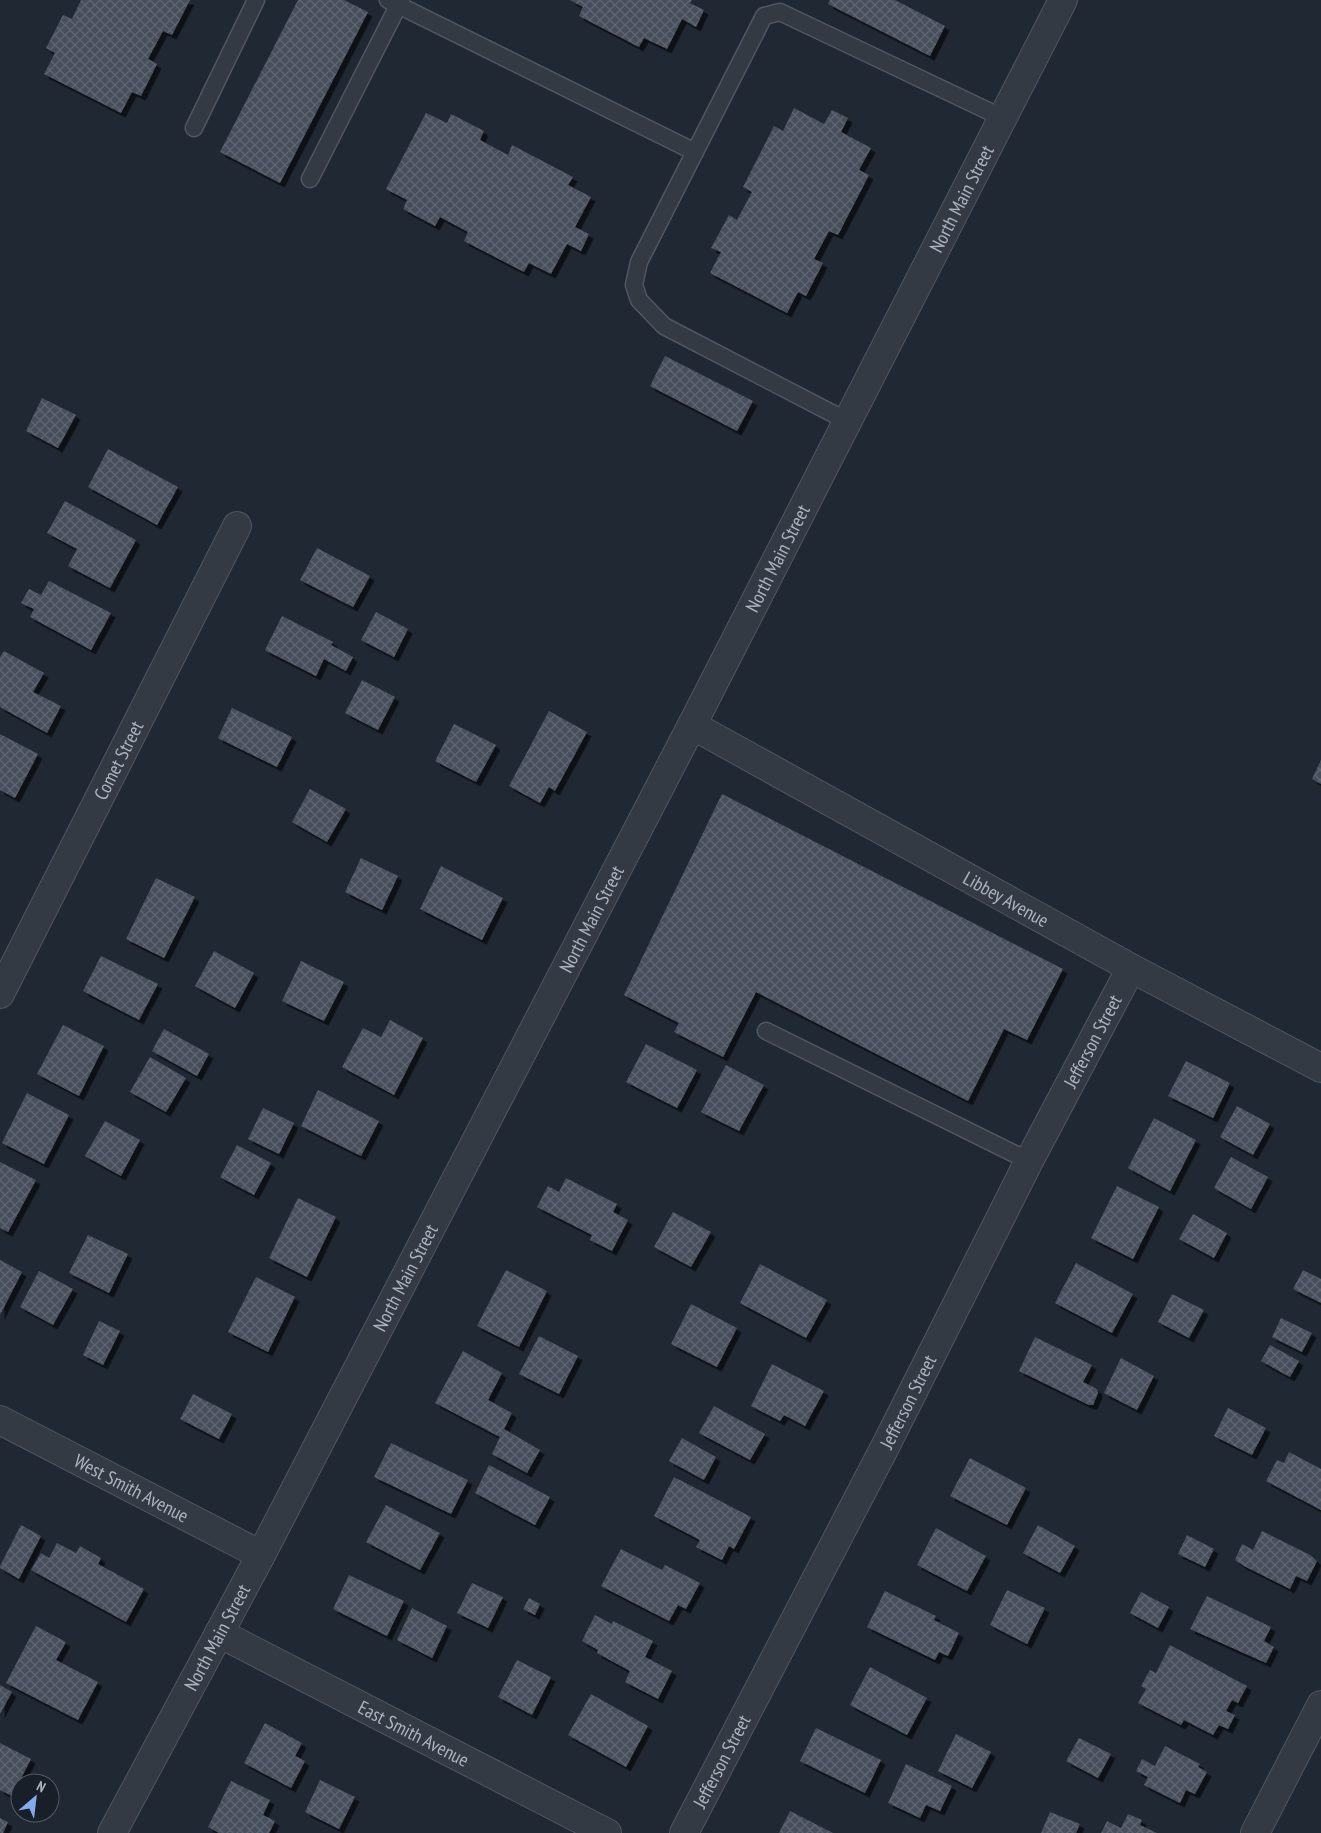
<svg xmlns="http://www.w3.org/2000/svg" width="1321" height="1833" font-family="'PT Sans Narrow',sans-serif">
<defs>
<pattern id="building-cross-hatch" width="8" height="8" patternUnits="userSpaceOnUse" patternTransform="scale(1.25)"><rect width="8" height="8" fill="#474f5c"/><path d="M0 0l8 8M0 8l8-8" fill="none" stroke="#5f6672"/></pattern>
<filter id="shadow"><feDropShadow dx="4.5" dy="4.5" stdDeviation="0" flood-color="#0009"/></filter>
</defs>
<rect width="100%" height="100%" fill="#202833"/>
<g fill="url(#building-cross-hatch)" filter="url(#shadow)">
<path d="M81 0H190L172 35 163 31 148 59 157 64 141 96 132 92 121 113 44 74 55 53 46 48 63 15 72 19Z"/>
<path d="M298 0H344L368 12 280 183 220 152Z"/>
<path d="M570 0H692L690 3 704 10 696 27 682 19 667 49 644 38 639 47 579 16 583 7Z"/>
<path d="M830 0H895L945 26 930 56 828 4Z"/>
<path d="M794 108 824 124 832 110 848 118 841 132 871 148 859 170 869 175 838 235 829 231 814 259 823 263 806 296 798 292 787 313 710 273 721 252 711 248 729 215 737 220 752 192 743 187 774 126 783 131Z"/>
<path d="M426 113 447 123 451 114 484 131 480 140 508 155 512 145 573 177 568 185 591 197 575 227 589 234 581 251 567 244 551 274 529 263 524 272 464 241 468 232 440 217 435 226 403 209 407 200 386 189Z"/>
<path d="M665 356 753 401 737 431 650 386Z"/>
<path d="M42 398 76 415 58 448 26 431Z"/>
<path d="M108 449 178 487 157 525 88 487Z"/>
<path d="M65 501 136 540 110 588 68 566 77 549 47 533Z"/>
<path d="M317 548 370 576 353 607 300 580Z"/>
<path d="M49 581 111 613 91 650 30 617 34 609 21 603 29 589 41 595Z"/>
<path d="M376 612 408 629 394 657 361 640Z"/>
<path d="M282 616 333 642 331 645 353 657 346 671 324 659 316 676 265 650Z"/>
<path d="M4 651 44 673 33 692 61 706 47 733 0 707V657Z"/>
<path d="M362 680 395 697 378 730 345 713Z"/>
<path d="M232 708 292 737 277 767 218 738Z"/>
<path d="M549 711 587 732 555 791 549 787 540 803 509 786Z"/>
<path d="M454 724 496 745 476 782 435 761Z"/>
<path d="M0 734 38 754 15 798 0 790Z"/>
<path d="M1321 760V784L1312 779Z"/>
<path d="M310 789 346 809 327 842 292 822Z"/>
<path d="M722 794 1063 969 1027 1040 1004 1029 968 1101 756 992 723 1057 674 1032 679 1023 624 995Z"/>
<path d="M361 858 398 876 382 910 345 892Z"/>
<path d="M441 866 503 898 482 940 420 909Z"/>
<path d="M156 878 195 897 164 958 126 939Z"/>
<path d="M214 951 254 973 235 1008 195 986Z"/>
<path d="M101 956 158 984 139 1020 83 991Z"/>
<path d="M301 961 344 982 324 1021 282 1001Z"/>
<path d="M390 1020 423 1038 394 1095 342 1067 363 1028 381 1037Z"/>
<path d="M63 1025 104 1046 79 1096 37 1074Z"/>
<path d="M164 1029 209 1054 197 1076 152 1051Z"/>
<path d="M646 1044 697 1070 677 1108 626 1082Z"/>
<path d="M150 1057 186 1078 166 1112 130 1092Z"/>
<path d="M1186 1061 1230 1083 1213 1118 1168 1096Z"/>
<path d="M726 1065 764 1085 739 1131 701 1112Z"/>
<path d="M318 1090 379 1121 361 1156 301 1126Z"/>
<path d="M27 1093 69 1115 44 1164 2 1143Z"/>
<path d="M1237 1106 1270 1124 1253 1155 1220 1137Z"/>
<path d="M263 1108 294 1123 279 1154 248 1139Z"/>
<path d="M1154 1118 1196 1140 1170 1191 1128 1168Z"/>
<path d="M105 1121 140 1140 121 1176 85 1156Z"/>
<path d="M237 1145 271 1163 254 1195 220 1177Z"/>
<path d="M1231 1157 1268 1177 1251 1209 1214 1188Z"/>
<path d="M0 1162 36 1180 8 1232 0 1228Z"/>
<path d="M566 1178 617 1204 613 1212 628 1220 612 1251 590 1240 592 1235 537 1207 548 1186 559 1192Z"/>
<path d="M1117 1186 1159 1207 1133 1259 1091 1238Z"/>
<path d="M298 1198 336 1217 307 1277 269 1258Z"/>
<path d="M673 1212 711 1232 691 1267 654 1247Z"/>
<path d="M1193 1214 1227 1233 1214 1258 1179 1239Z"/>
<path d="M88 1235 128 1254 109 1293 69 1273Z"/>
<path d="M0 1260 22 1272 0 1315Z"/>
<path d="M1076 1263 1133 1294 1112 1333 1055 1303Z"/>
<path d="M760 1264 827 1300 806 1338 740 1303Z"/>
<path d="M506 1270 547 1291 519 1347 477 1326Z"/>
<path d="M1303 1270 1321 1279V1303L1293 1289Z"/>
<path d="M39 1271 73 1289 53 1325 20 1307Z"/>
<path d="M256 1277 295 1297 268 1352 228 1332Z"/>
<path d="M1172 1294 1204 1310 1189 1338 1158 1322Z"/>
<path d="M691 1304 737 1328 717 1367 671 1344Z"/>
<path d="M1281 1318 1312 1333 1302 1352 1272 1337Z"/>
<path d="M99 1321 120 1331 103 1365 83 1355Z"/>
<path d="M539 1336 578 1356 559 1394 519 1374Z"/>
<path d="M1035 1337 1092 1365 1083 1382 1097 1389 1098 1393 1093 1405H1089L1019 1371Z"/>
<path d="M1270 1345 1299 1361 1290 1377 1261 1361Z"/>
<path d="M463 1351 502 1373 488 1400 512 1413 504 1429 540 1450 527 1473 492 1454 500 1437 435 1403Z"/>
<path d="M1121 1358 1154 1376 1137 1410 1104 1393Z"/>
<path d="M772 1364 824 1391 805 1426 784 1415 780 1421 751 1406Z"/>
<path d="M193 1394 232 1414 219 1439 180 1419Z"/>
<path d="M714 1406 765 1434 750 1460 699 1433Z"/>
<path d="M1228 1408 1266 1428 1252 1455 1214 1436Z"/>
<path d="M682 1438 716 1457 704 1480 669 1461Z"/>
<path d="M391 1443 468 1480 451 1514 374 1477Z"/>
<path d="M1289 1452 1321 1469V1510L1266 1481 1277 1460 1284 1463Z"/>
<path d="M970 1458 1026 1488 1007 1525 950 1496Z"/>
<path d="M489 1465 550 1497 535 1525 475 1493Z"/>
<path d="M674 1477 751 1517 734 1549 729 1546 722 1560 696 1547 700 1540 654 1516Z"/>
<path d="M386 1505 440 1533 420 1570 366 1542Z"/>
<path d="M21 1525 41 1536 19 1579 0 1568V1566Z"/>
<path d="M1038 1525 1075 1546 1060 1573 1023 1553Z"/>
<path d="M936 1528 986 1556 967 1591 917 1565Z"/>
<path d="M1262 1531 1310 1555 1317 1561 1307 1581 1296 1576 1290 1589 1244 1566 1235 1560 1242 1544 1253 1550Z"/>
<path d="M1187 1535 1214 1549 1205 1567 1178 1554Z"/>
<path d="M57 1543 76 1553 80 1546 101 1558 98 1564 144 1589 126 1622 31 1570 41 1553 49 1558Z"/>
<path d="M621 1549 662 1570 665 1565 700 1583 686 1609 678 1605 669 1621 601 1586Z"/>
<path d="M349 1575 404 1601 387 1636 333 1609Z"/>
<path d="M472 1583 503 1597 488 1628 457 1613Z"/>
<path d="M1007 1590 1045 1608 1027 1644 990 1625Z"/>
<path d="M885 1591 936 1616 934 1620 959 1633 948 1656 939 1652 935 1660 867 1627Z"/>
<path d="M1141 1592 1169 1607 1158 1628 1130 1613Z"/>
<path d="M1207 1596 1271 1627 1264 1641 1274 1647 1266 1663 1190 1629Z"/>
<path d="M529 1598 540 1604 535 1615 523 1609Z"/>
<path d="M412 1608 447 1626 432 1658 397 1640Z"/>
<path d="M595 1615 612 1624 613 1621 653 1641 645 1657 672 1671 658 1699 625 1682 630 1671 597 1653 598 1650 582 1641Z"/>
<path d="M36 1626 66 1642 56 1660 98 1682 78 1720 6 1683Z"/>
<path d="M1170 1645 1247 1686 1238 1703 1232 1700 1226 1711 1235 1715 1228 1729 1219 1725 1213 1735 1184 1720 1181 1725 1138 1703 1146 1689 1141 1686 1150 1670 1156 1673Z"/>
<path d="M517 1660 551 1677 532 1715 498 1697Z"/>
<path d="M870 1667 927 1698 907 1735 850 1705Z"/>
<path d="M0 1685 12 1692 0 1714Z"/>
<path d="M591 1694 648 1726 626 1767 568 1735Z"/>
<path d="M265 1723 302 1743 295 1756 305 1761 291 1788 244 1763Z"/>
<path d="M816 1728 881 1760 865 1793 800 1761Z"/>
<path d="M956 1734 991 1752 972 1788 938 1771Z"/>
<path d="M1079 1738 1111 1754 1098 1778 1066 1761Z"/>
<path d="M0 1743 31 1759 12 1796 0 1790Z"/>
<path d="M1165 1746 1200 1764 1198 1767 1207 1772 1195 1794 1186 1790 1180 1803 1144 1785 1148 1777 1136 1771 1142 1759 1155 1766Z"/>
<path d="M906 1764 952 1786 940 1811 926 1805 920 1818 888 1803Z"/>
<path d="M320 1780 355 1797 339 1829 305 1812Z"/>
<path d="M231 1781 270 1800 263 1815 275 1821 269 1833H219L208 1827Z"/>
<path d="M790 1811 833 1833H779Z"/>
<path d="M1050 1812 1080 1824 1076 1833H1041Z"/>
<path d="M1128 1814 1142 1820 1140 1825 1157 1833H1101L1107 1821 1121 1828Z"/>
<path d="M0 1818 8 1822 3 1833H0Z"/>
</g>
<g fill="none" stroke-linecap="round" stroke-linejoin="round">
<g stroke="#515762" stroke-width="19">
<g id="lane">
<path d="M388 0 695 152"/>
<path d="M194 128 256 0"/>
<path d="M310 179 401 0"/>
<path d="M847 421 664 326 639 300 634 285 639 262 764 16 780 12 1003 118"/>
<path d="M766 1031 1029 1161"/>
</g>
</g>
<g stroke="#515762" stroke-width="30">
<g id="street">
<path id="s1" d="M692 725 1131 968 1321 1068"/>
<path id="s2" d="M0 994 237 526"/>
<path id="s3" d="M0 1420 261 1555"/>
<path id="s4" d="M219 1633 607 1833"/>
<path id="s5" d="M112 1833 261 1555 692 725 1063 0"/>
<path id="s6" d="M684 1833 886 1445 1029 1161 1131 968"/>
<path d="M1255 1833 1321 1705"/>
</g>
</g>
<use href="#lane" stroke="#333a44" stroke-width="16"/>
<use href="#street" stroke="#333a44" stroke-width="28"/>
</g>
<g text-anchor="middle" stroke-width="4" stroke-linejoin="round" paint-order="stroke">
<g font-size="19" fill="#adb4c1" stroke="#191f28">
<text dy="7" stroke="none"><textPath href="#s5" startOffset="1842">North Main Street</textPath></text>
<text dy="7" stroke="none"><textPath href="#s5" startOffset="1438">North Main Street</textPath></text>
<text dy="7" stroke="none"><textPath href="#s2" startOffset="262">Comet Street</textPath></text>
<text dy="7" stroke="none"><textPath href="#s1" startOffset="359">Libbey Avenue</textPath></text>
<text dy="7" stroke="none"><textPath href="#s5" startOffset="1032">North Main Street</textPath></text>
<text dy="7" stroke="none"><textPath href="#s6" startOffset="891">Jefferson Street</textPath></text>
<text dy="7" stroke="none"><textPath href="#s5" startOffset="628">North Main Street</textPath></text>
<text dy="7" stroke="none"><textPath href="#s6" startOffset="486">Jefferson Street</textPath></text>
<text dy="7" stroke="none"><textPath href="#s3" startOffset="148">West Smith Avenue</textPath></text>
<text dy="7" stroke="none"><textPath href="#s5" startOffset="222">North Main Street</textPath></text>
<text dy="7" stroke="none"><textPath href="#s4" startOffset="219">East Smith Avenue</textPath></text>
<text dy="7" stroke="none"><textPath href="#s6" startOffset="81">Jefferson Street</textPath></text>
</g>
</g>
<g transform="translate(35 1798) rotate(28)"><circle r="24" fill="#191f28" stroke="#545b65"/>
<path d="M0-4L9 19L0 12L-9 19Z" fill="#86abed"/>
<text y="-8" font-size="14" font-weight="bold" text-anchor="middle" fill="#adb4c1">N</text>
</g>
</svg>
